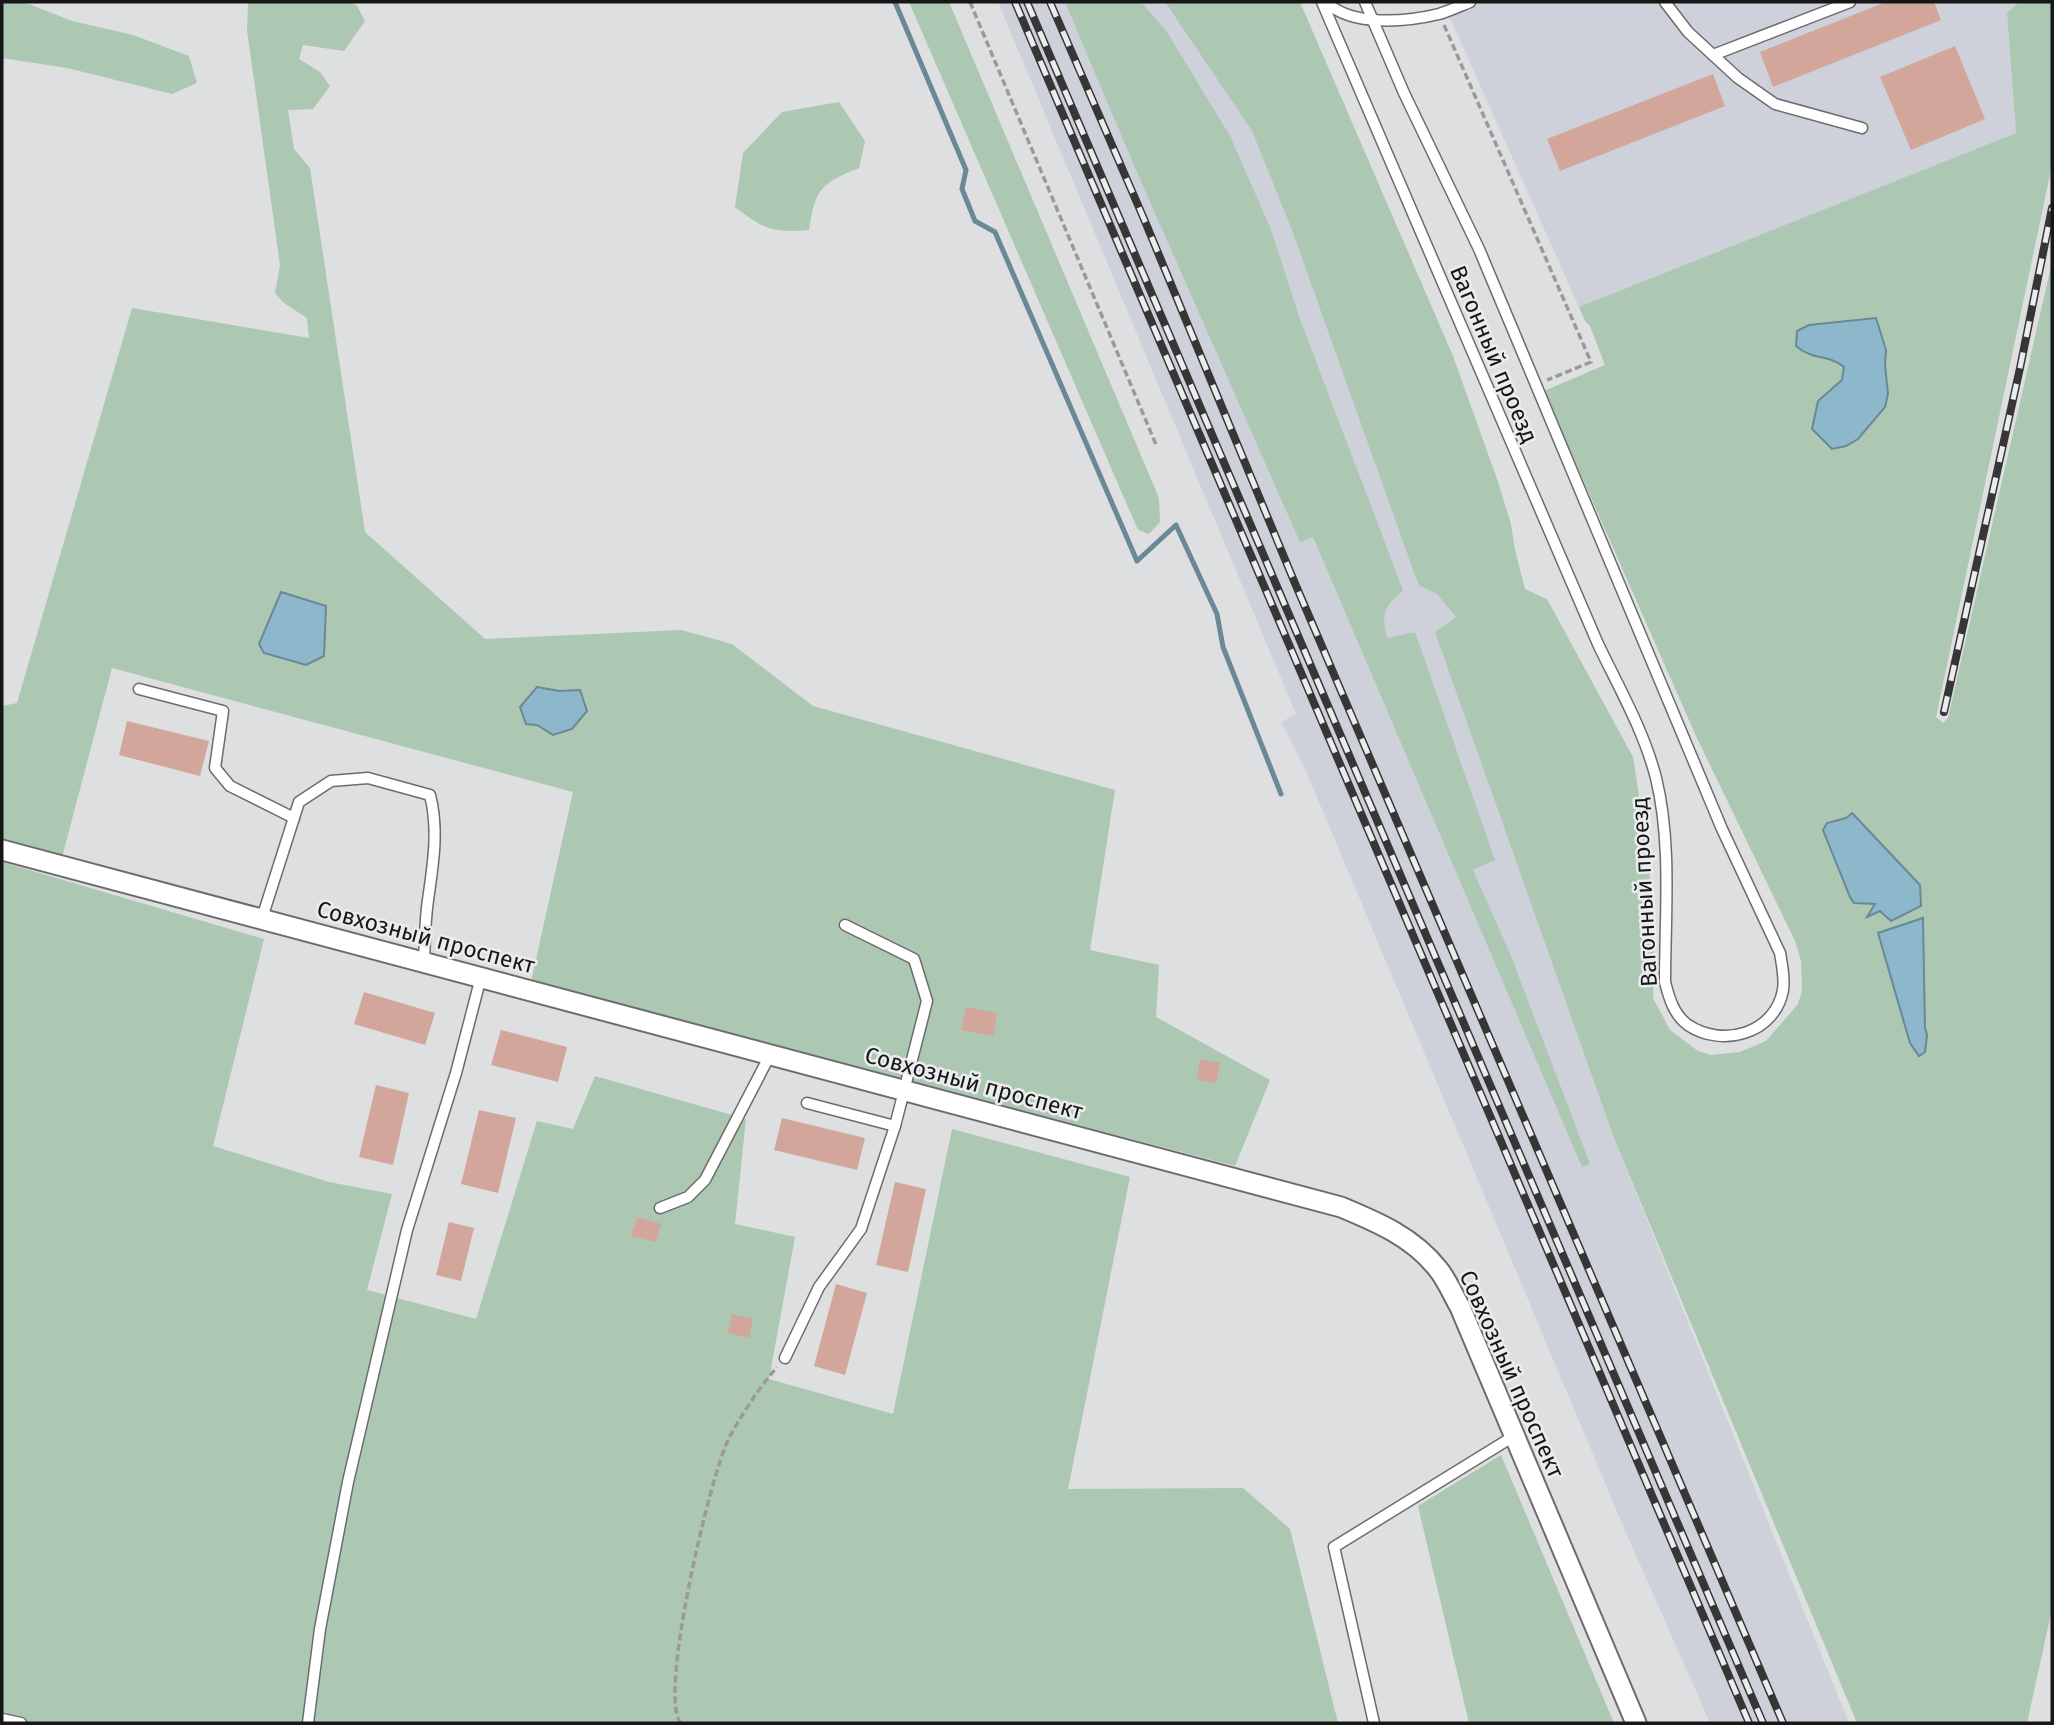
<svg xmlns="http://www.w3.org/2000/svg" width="2054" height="1725" font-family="'Fira Sans',sans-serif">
<rect width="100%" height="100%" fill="#dedfe0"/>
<g fill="#ced1da">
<path d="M998 2H1165L1252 131 1293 233 1448 570 1614 1138 1849 1723H1710L1624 1528 1306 771 1281 722 1296 714Z"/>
<path d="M1443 2H2019L2007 13 2016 133 1579 307Z"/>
</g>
<g fill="#acc7b2" fill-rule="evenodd">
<path d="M2 2H24L72 21 133 35 189 56 197 83 172 94 67 68 2 58Z"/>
<path d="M248 2H351L357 6 365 21 344 51 303 45 299 59 320 72 330 86 313 109 288 110 294 149 310 168 365 532 485 639 681 630 732 644 813 706 1115 790 1090 950 1159 965 1156 1017 1270 1080 1235 1166 531 982 573 792 112 668 61 861 2 845V706L17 703 132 308 309 338 307 318 284 303 275 293 280 265 247 30Z"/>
<path d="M909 2H949L1159 498 1160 522 1149 534 1138 530Z"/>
<path d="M1065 2H1141L1167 32 1230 136 1270 227 1301 322 1403 590C1384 608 1381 611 1387 638L1415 632 1495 860 1473 870 1511 956 1590 1164 1582 1167 1313 537 1300 542 1136 170Z"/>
<path d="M1165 2H1300L1453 356 1497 479 1511 524 1515 550 1525 589 1547 599 1633 757 1648 854 1654 942 1653 998 1670 1030 1698 1051 1711 1055 1740 1052 1766 1041 1798 1004 1802 991 1801 961 1795 941 1696 736 1544 391 1605 365 1590 326 1585 321 1579 307 2016 133 2007 13 2019 2H2052V165L1936 717 1943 723 1948 718 2052 262V1609L2027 1723H1857L1614 1138 1435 632 1456 617 1437 594 1420 586 1415 575 1293 233 1252 131ZM1875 318 1886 350 1885 365 1888 394 1818 402 1842 380 1844 366 1833 358 1806 355 1839 323ZM1846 818 1880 911 1868 916 1876 904 1854 903 1850 897 1824 830 1827 824ZM1922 918 1924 925 1925 1028 1914 1050 1878 934Z"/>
<path d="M839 102 865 141 859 168C821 183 815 189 809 230 773 233 763 229 735 207L743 153 782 112Z"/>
<path d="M2 862 264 939 213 1146 329 1182 392 1194 367 1290 476 1319 537 1121 573 1129 595 1076 746 1119 735 1224 795 1237 769 1379 893 1414 952 1129 1130 1177 1068 1489 1243 1488 1290 1529 1338 1723H2Z"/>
<path d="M1501 1455 1614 1723H1469L1418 1506Z"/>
</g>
<g fill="#8db8cb" stroke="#6a8895" stroke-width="2">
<path d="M1876 318 1886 350 1885 365 1888 394 1885 407 1858 439 1846 446 1832 449 1812 429 1818 401 1842 380 1844 367C1826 353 1813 361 1796 346L1797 331 1809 325Z"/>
<path d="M281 592 326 606 324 656 306 665 264 653 259 644Z"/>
<path d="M537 687 559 691 580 690 587 711 572 729 553 735 537 725 526 724 520 707Z"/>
<path d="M1852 813 1920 885 1921 906 1891 921 1880 911 1867 917 1875 904 1854 903 1850 897 1823 830 1827 823 1846 818Z"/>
<path d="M1923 918 1925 1028 1927 1035 1925 1052 1919 1056 1910 1043 1878 933Z"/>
</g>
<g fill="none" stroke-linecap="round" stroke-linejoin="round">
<path stroke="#6a8895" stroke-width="5" d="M895 2 966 170 962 189 975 221 995 232 1137 561 1176 525 1217 614 1223 647 1281 794"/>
</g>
<g fill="#d2a69b">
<path d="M1886 2H1934L1941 20 1773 87 1760 52Z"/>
<path d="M1955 46 1985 119 1911 150 1880 77Z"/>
<path d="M1713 74 1725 106 1560 171 1547 139Z"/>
<path d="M127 721 209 741 200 776 119 755Z"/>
<path d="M364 992 435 1013 425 1045 354 1024Z"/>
<path d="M966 1007 997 1013 993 1036 961 1030Z"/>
<path d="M501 1030 567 1047 558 1082 491 1065Z"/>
<path d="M1200 1059 1220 1063 1216 1083 1197 1080Z"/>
<path d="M376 1085 409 1093 393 1165 359 1157Z"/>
<path d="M479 1110 516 1118 498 1193 461 1184Z"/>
<path d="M782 1118 865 1138 857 1170 774 1150Z"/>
<path d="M895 1182 926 1189 908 1272 876 1265Z"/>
<path d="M637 1217 661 1224 656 1242 631 1236Z"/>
<path d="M449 1222 474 1228 461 1281 436 1275Z"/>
<path d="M836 1284 867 1293 845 1375 814 1366Z"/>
<path d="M732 1314 753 1319 749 1338 728 1333Z"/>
</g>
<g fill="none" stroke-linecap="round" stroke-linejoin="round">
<g stroke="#6c6c6e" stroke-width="13">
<g id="lane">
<path d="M1322 2 1598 644C1619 688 1644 731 1656 778 1672 843 1665 915 1665 982 1669 998 1674 1015 1688 1025 1722 1048 1775 1034 1783 990 1785 978 1782 965 1780 953L1722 829 1479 249 1404 93 1365 2"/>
<path d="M1326 2C1352 27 1406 22 1439 14 1449 11 1460 6 1470 2"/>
<path d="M1665 2 1688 32 1738 78 1775 104 1862 128"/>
<path d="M1713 55 1850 2"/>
<path d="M139 689 223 711 215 768 230 786 294 818"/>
<path d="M262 918 299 802 331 781 368 778 430 795C439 830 433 864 428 900 425 920 425 941 424 961"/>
<path d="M807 1103 895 1126"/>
<path d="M660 1208 688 1197 705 1180 770 1055"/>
<path d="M785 1358 819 1287 861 1229 895 1126 927 1001 914 959 845 925"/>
<path d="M2 1719 21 1723"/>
<path d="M308 1723 320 1629 348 1482 407 1230 456 1073 481 977"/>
<path d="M1374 1723 1334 1547 1514 1436"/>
</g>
</g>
<g stroke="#6c6c6e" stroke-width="23">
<path id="street" d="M2 850 1341 1207C1377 1222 1413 1237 1438 1269 1447 1280 1453 1295 1460 1307L1636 1723"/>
</g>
<g stroke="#9a9a9b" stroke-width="3.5" stroke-dasharray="7 3.5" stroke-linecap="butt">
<path d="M970 2 1157 447"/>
<path d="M1444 25 1591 362 1547 380"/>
<path d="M681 1723C657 1700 711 1472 729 1438 742 1414 759 1388 777 1367"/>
</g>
<use href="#lane" stroke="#fff" stroke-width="10"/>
<use href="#street" stroke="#fff" stroke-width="19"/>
<g stroke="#363637" stroke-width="8">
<g id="rail">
<path d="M1015 2 1749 1723"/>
<path d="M1027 2 1763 1723"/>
<path d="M1050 2 1144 219 1294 581 1783 1723"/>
<path d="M1944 712 2020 368 2052 208"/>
</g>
</g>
<use href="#rail" stroke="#ebecee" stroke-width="5" stroke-dasharray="16" stroke-linecap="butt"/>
</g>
<g text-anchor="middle" stroke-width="5" stroke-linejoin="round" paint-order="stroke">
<g font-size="23" fill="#171718" stroke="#ebecee">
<text transform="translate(1494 354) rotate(67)" y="8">Вагонный проезд</text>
<text transform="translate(1644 892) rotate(-93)" y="8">Вагонный проезд</text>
<text transform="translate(426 937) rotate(15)" y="8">Совхозный проспект</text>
<text transform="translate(974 1083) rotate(15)" y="8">Совхозный проспект</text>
<text transform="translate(1512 1374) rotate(66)" y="8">Совхозный проспект</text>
</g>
</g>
<rect width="2054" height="1725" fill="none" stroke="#171718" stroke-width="7"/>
</svg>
